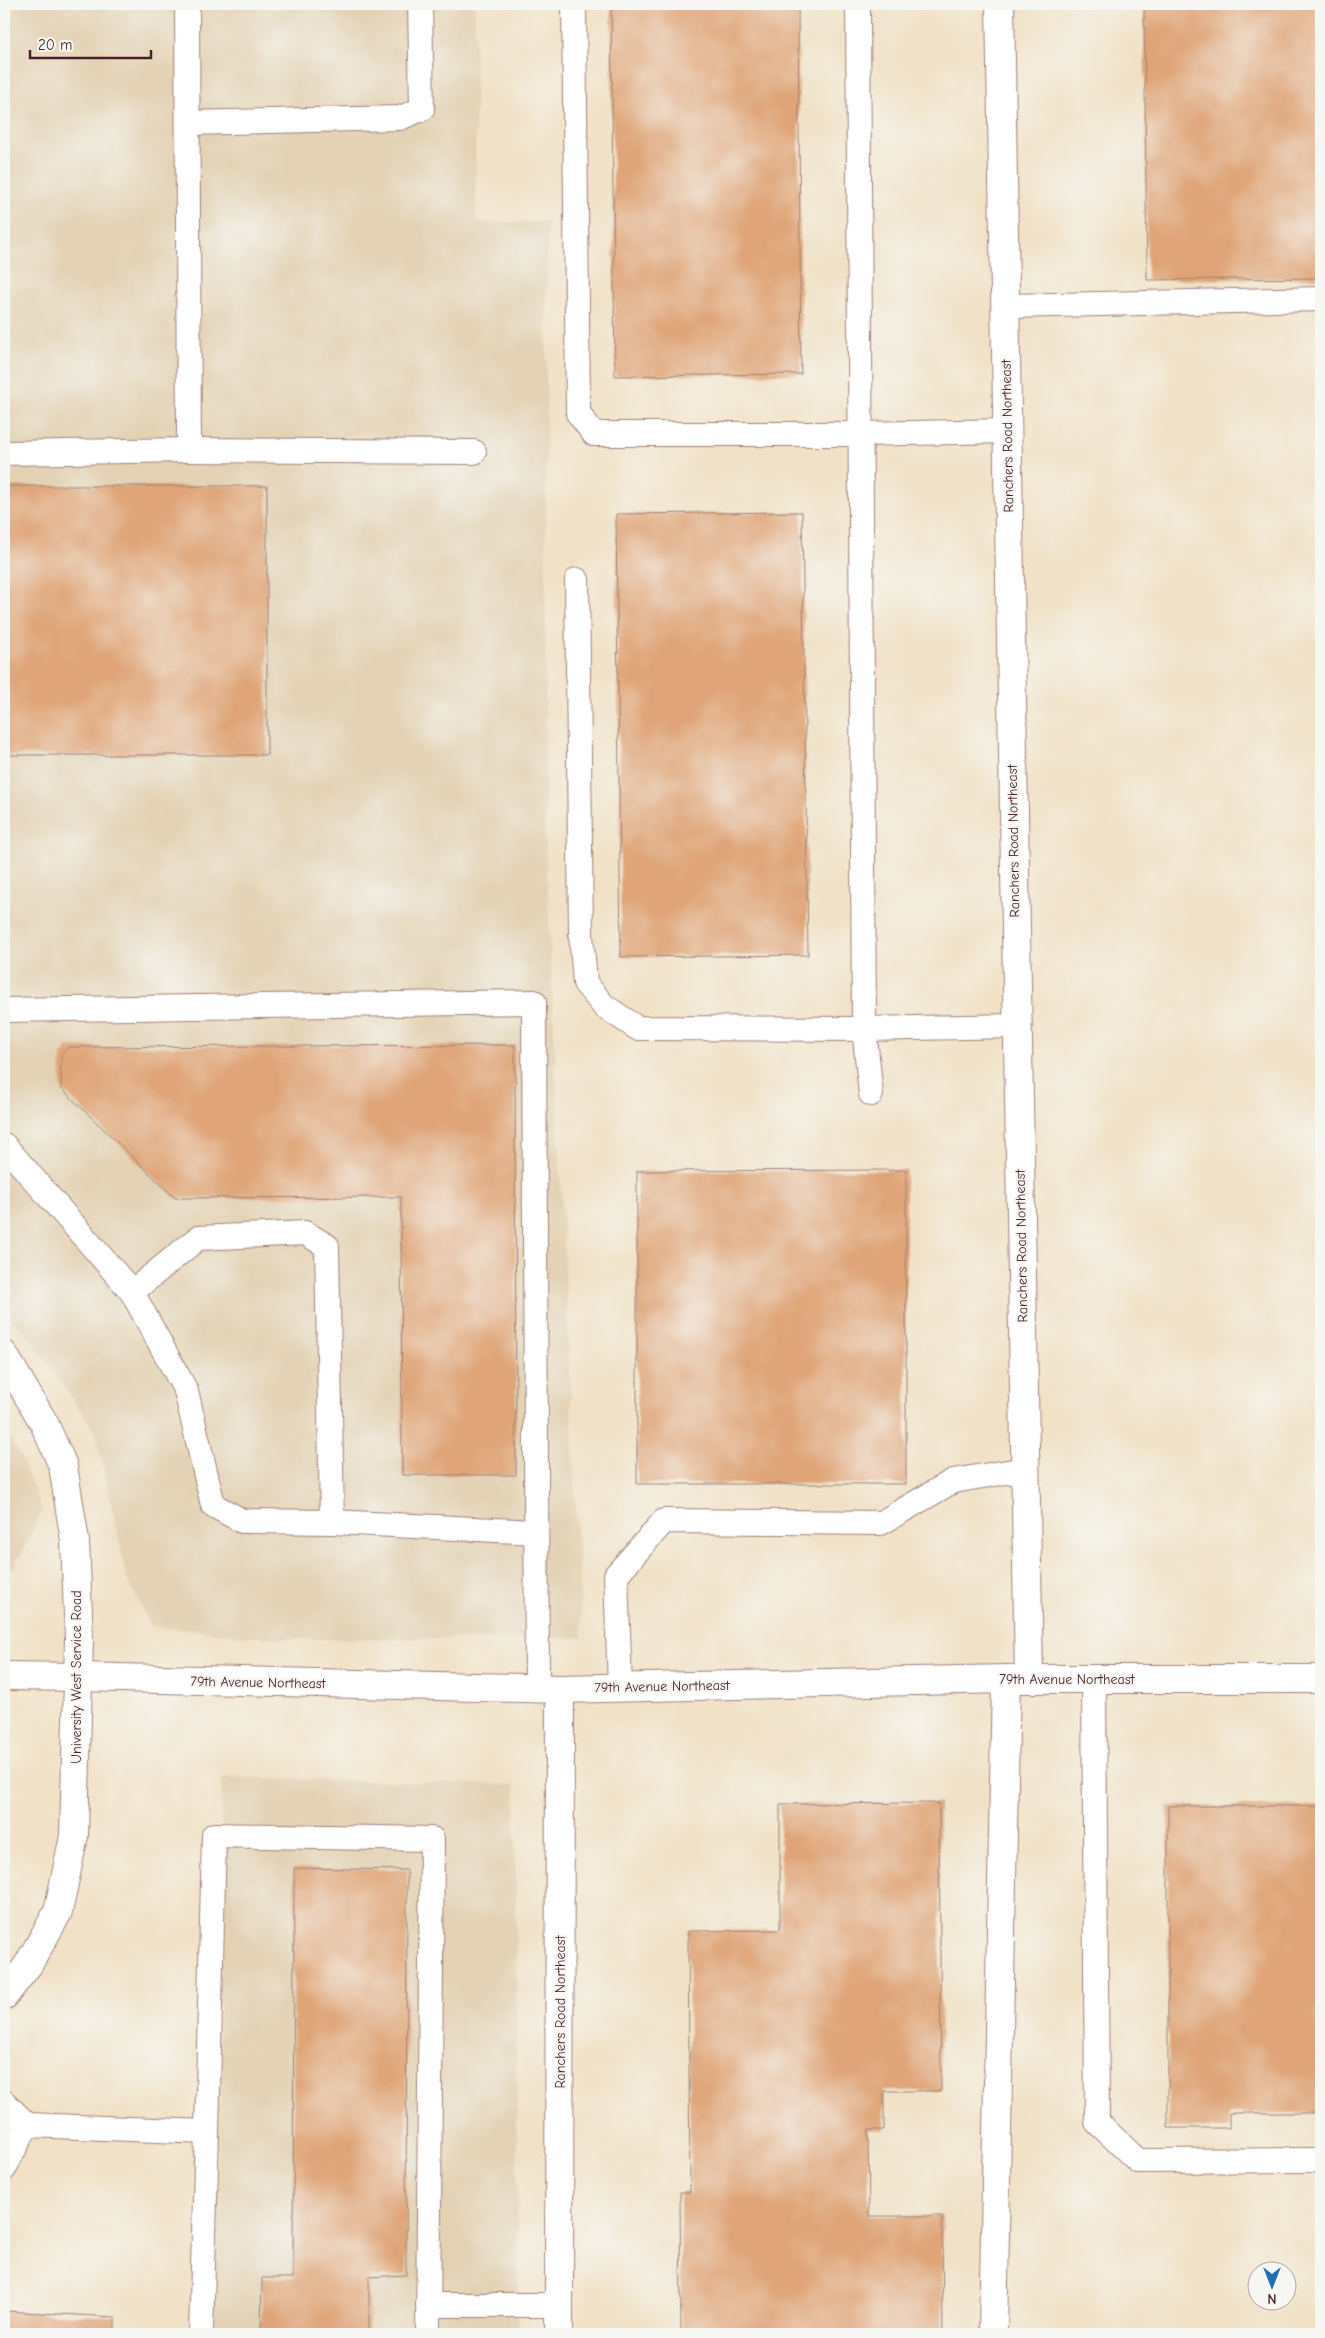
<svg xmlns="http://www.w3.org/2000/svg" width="1325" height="2338" font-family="'Comic Neue',sans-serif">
<rect width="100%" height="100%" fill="#f6f6f2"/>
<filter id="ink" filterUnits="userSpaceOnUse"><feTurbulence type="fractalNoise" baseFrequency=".02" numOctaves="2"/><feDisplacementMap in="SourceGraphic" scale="10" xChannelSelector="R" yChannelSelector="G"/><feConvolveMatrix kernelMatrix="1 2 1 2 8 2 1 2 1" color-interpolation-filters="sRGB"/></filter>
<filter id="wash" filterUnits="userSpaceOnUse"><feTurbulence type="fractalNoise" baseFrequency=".0096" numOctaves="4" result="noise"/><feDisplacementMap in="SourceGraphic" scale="20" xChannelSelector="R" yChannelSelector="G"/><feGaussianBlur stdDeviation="1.12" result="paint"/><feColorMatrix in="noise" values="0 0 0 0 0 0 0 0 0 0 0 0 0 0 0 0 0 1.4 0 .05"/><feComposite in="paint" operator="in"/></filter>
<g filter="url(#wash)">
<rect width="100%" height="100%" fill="#f1e2c7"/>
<g fill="#e3d2b4">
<path d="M4 4H475L476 222H547L545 837 582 1638 278 1639 151 1626 127 1578 96 1433 34 1343 4 1310Z"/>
<path d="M4 1426 21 1457 42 1510 15 1566 4 1572Z"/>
<path d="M222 1777 515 1785 518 2334H214Z"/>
</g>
<g id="blocks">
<g fill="#dfa477">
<path d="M611 4H798L801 374 615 376Z"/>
<path d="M1144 4H1321V278L1147 280Z"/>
<rect x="4" y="486" width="263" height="269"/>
<path d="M802 512 808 955 621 957 616 514Z"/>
<path d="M515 1045 516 1475H402L401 1197 175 1198 61 1088V1055L68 1047Z"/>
<path d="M906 1170V1484H637V1171Z"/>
<path d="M939 1803 941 2091H884V2130H868L869 2216H942L943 2334H681L680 2192H690L688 1931 780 1930V1804Z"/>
<path d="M1168 1806H1321V2113H1229V2128H1168Z"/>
<path d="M294 1868 407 1870 406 2275 369 2277V2334H261L262 2278H293Z"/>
<path d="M4 2311 115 2317V2334H4Z"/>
</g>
</g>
</g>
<g filter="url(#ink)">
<use href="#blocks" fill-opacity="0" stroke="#9e8079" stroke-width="1"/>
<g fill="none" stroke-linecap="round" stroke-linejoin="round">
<g stroke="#9e8079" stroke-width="26">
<g id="service">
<path d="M574 4 578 413 594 434H861L1007 431"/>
<path d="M858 4 864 1029 871 1094"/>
<path d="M188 123 400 118 422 109 420 4"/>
<path d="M1005 306 1321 299"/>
<path d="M189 450 474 452"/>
<path d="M4 453 189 450 187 4"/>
<path d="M577 580 581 934 585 983 604 1006 637 1028 864 1029 1016 1026"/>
<path d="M4 1010 534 1002 537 1688"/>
<path d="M4 1145 132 1292 186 1391 213 1505 242 1521 332 1522 536 1532"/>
<path d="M132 1292 198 1238 305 1233 327 1246 332 1522"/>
<path d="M1094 1679 1097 2122 1138 2161 1321 2160"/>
<path d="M620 1687 616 1575 664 1521 881 1523 953 1481 1025 1469"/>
<path d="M4 2102 27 2125 4 2169"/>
<path d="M27 2125 207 2132 201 2334"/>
<path d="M207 2132 214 1835 432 1839 428 2334"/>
<path d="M428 2305H559"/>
</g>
</g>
<g stroke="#9e8079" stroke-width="30">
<g id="minor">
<path d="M1000 4 1029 1679"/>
<path d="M79 1677 560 1689 1006 1679H1321"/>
<path d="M559 2334 560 1689"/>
<path d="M993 2334 1006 1679"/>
</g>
</g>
<g stroke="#9e8079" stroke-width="30">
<g id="tertiary">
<path d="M4 1355 44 1423 63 1466 75 1541 79 1639 74 1836 58 1912 28 1965 4 1996"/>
<path d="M4 1676 79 1677"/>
</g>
</g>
<use href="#service" stroke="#fff" stroke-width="24"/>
<use href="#minor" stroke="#fff" stroke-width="28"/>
<use href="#tertiary" stroke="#fff" stroke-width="28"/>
</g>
</g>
<g text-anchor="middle" stroke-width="4.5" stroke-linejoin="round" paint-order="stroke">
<g font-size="14" fill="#4a1f2b" stroke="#f6f6f2">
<text transform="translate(1007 436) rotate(-91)" y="5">Ranchers Road Northeast</text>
<text transform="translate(1013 841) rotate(-91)" y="5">Ranchers Road Northeast</text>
<text transform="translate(1021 1246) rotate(-91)" y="5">Ranchers Road Northeast</text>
<text transform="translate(76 1677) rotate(-90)" y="5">University West Service Road</text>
<text x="1067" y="1684">79th Avenue Northeast</text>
<text transform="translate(258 1682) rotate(1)" y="5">79th Avenue Northeast</text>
<text transform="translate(662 1686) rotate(-1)" y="5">79th Avenue Northeast</text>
<text transform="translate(560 2012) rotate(-90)" y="5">Ranchers Road Northeast</text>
</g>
</g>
<rect width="1325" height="2338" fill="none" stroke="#f6f6f2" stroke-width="20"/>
<g transform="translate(1272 2286) rotate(180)"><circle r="24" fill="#f6f6f2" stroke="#b1a0a2"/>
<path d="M0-4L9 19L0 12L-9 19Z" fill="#1f6fb2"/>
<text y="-8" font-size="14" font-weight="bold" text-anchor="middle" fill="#4a1f2b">N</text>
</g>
<path d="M30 50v8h121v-8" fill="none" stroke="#4a1f2b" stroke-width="2.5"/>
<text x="38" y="50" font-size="15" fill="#4a1f2b" stroke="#f6f6f2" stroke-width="4" paint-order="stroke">20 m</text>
</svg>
